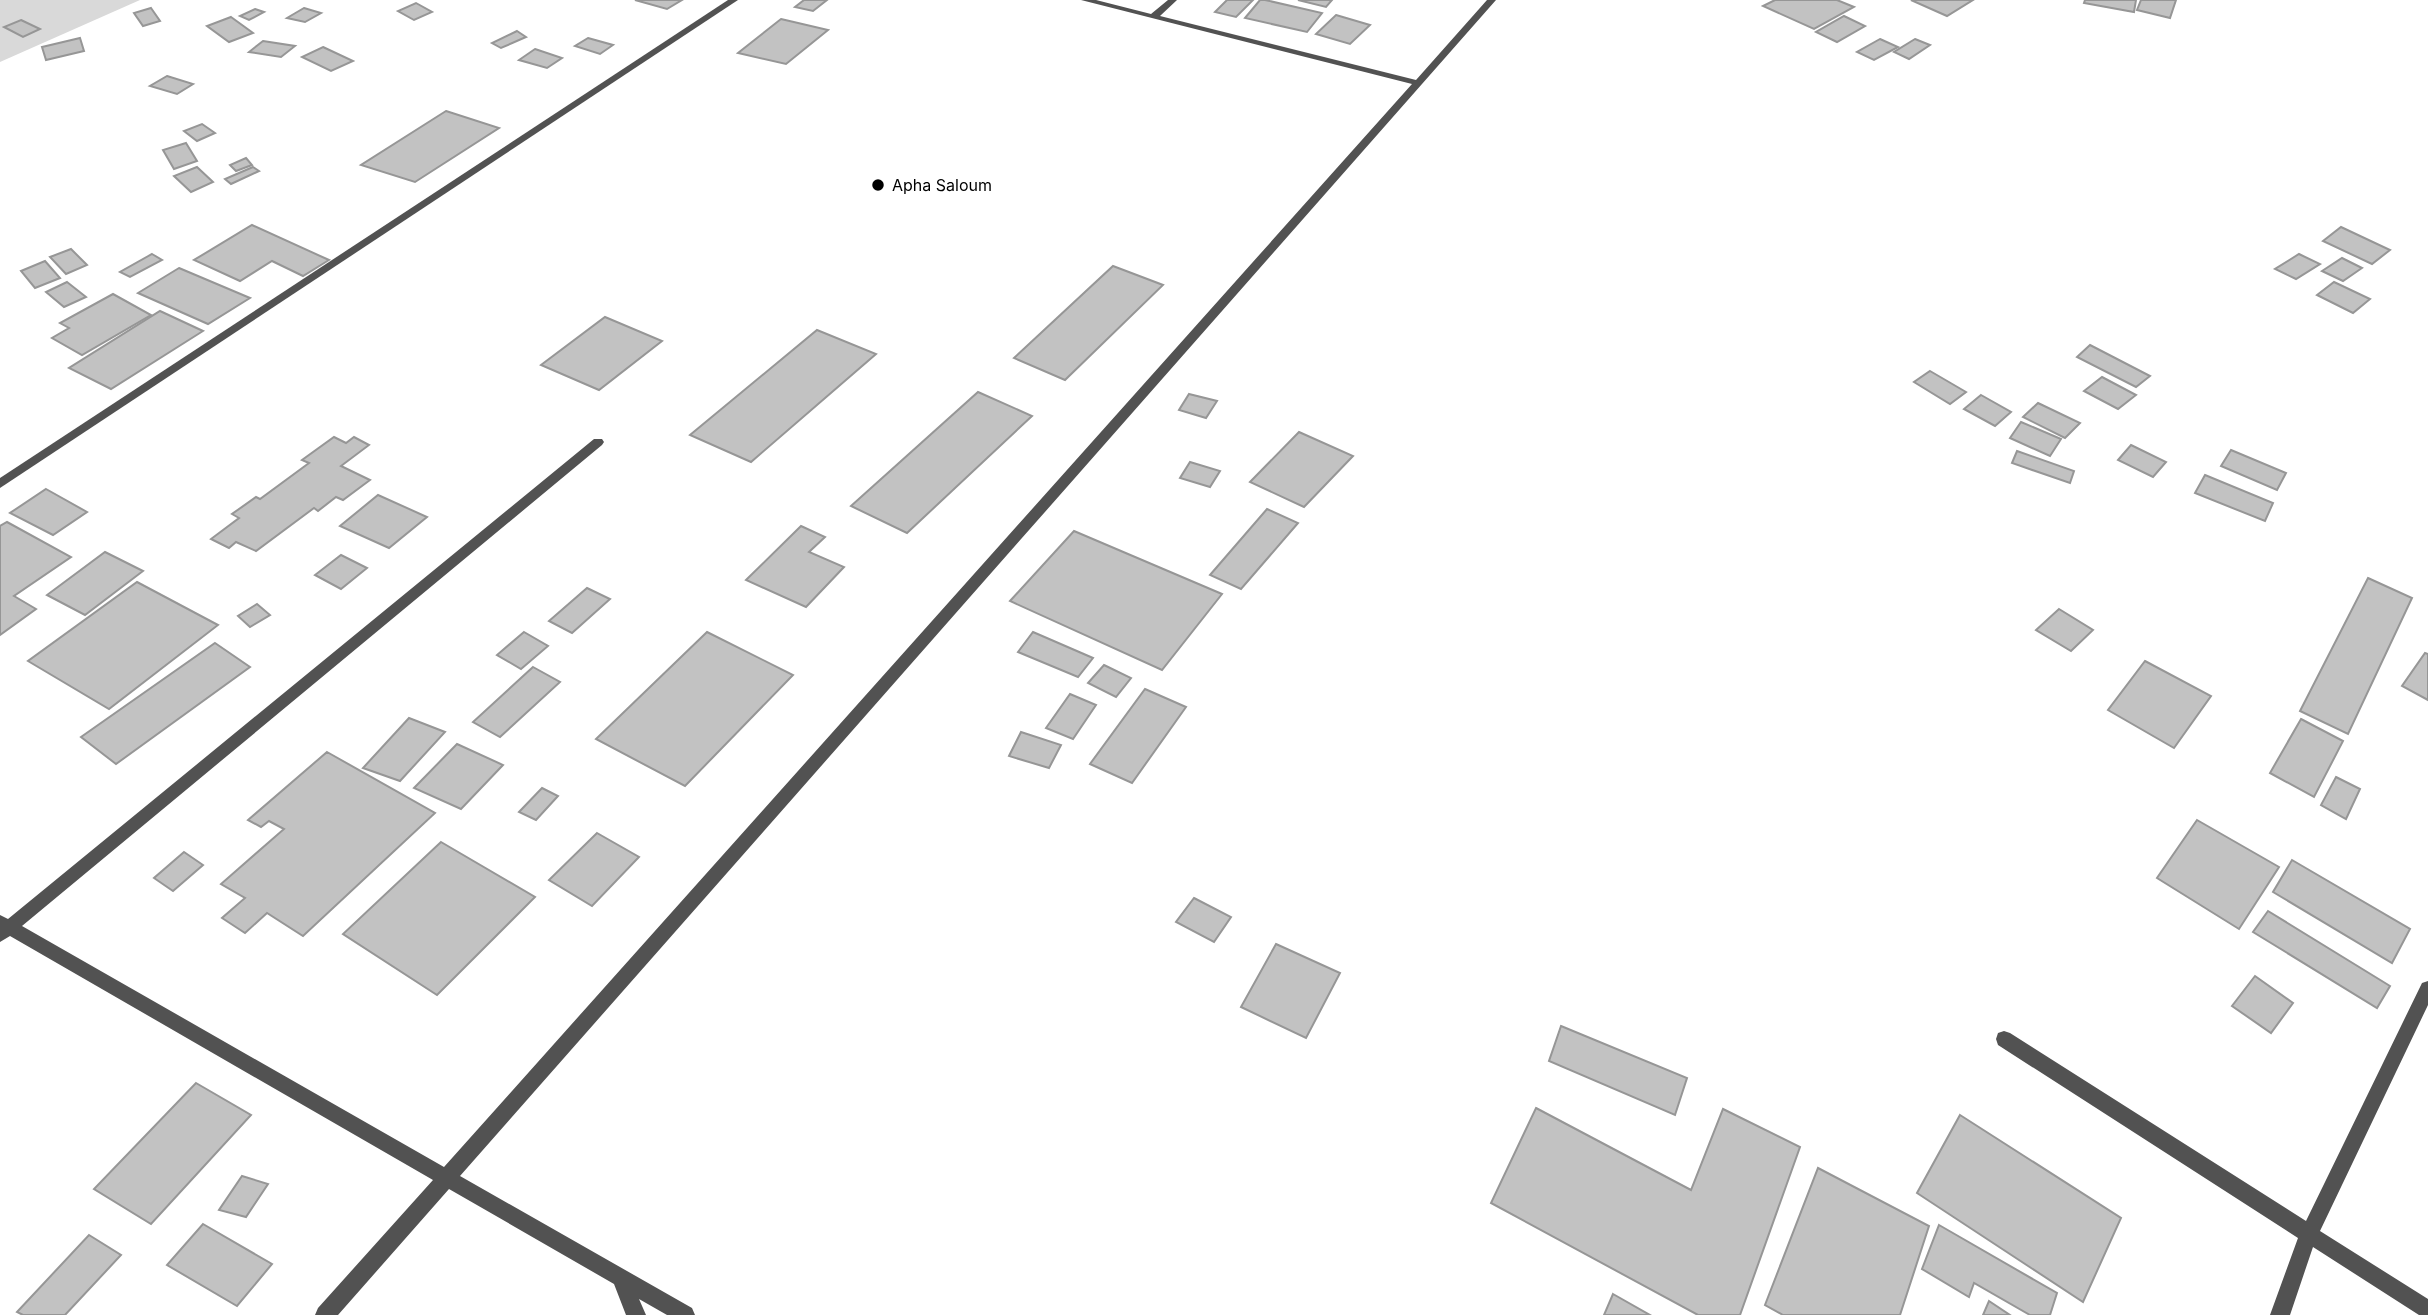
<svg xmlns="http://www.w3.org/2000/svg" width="2428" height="1315" font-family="Inter,sans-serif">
<rect width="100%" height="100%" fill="#fff"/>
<path fill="#d9d9d9" d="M0 0H140L0 62Z"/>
<g fill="#c2c2c2" stroke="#969696" stroke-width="2">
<path d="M635 0H682L667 9Z"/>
<path d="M804 0H827L813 11 795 7Z"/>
<path d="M1227 0H1253L1236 17 1215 12Z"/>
<path d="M1260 0H1265L1322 13 1307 32 1245 18Z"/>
<path d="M1298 0H1332L1326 7Z"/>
<path d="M1775 0H1837L1854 7 1814 29 1763 6Z"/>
<path d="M1911 0H1973L1947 16Z"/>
<path d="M2085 0H2136L2134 12 2084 3Z"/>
<path d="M2141 0H2176L2170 18 2137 10Z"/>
<path d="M416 3 432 12 414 20 398 11Z"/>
<path d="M151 8 160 21 143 26 134 13Z"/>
<path d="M304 8 321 13 305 22 287 18Z"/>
<path d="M255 9 264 12 249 20 240 16Z"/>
<path d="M1336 15 1370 25 1350 44 1316 34Z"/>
<path d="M1844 16 1865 26 1837 42 1816 32Z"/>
<path d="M231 17 253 33 229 42 207 26Z"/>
<path d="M781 19 828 30 786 64 738 53Z"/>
<path d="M21 20 40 29 23 37 4 27Z"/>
<path d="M517 31 526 37 501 48 492 43Z"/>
<path d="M80 38 84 51 46 60 42 47Z"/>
<path d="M588 38 613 45 600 54 575 46Z"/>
<path d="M1880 39 1898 47 1874 60 1857 52Z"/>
<path d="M1915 39 1930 45 1909 59 1894 52Z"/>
<path d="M263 41 295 46 281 57 249 52Z"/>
<path d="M323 47 353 61 331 71 302 57Z"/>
<path d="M535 49 562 58 547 68 519 60Z"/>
<path d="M167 76 193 84 177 94 150 86Z"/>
<path d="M446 111 499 128 415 182 361 165Z"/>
<path d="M202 124 215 133 197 141 184 131Z"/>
<path d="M186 143 197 161 174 169 163 150Z"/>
<path d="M246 158 252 165 236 171 230 165Z"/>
<path d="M197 167 213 182 191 192 174 176Z"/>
<path d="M253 167 259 171 231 184 225 179Z"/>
<path d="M252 225 329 260 303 276 272 261 240 281 194 260Z"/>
<path d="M2341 227 2390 250 2372 264 2323 241Z"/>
<path d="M71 249 87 265 66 274 50 257Z"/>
<path d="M152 254 162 260 130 277 120 272Z"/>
<path d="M2299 254 2320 264 2296 279 2275 269Z"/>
<path d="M2342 258 2362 268 2343 281 2322 271Z"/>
<path d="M45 261 60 278 35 288 21 271Z"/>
<path d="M1113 266 1163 285 1065 380 1014 358Z"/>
<path d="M179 268 250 298 208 324 138 293Z"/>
<path d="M67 282 86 297 64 307 46 292Z"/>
<path d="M2334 282 2370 299 2353 313 2317 295Z"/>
<path d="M113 294 151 315 82 355 52 338 69 328 60 323Z"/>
<path d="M160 311 203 331 111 389 69 368Z"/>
<path d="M605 317 662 341 599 390 541 365Z"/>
<path d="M817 330 876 354 751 462 690 435Z"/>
<path d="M2090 345 2150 376 2136 387 2077 357Z"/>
<path d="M1930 371 1966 392 1950 404 1914 382Z"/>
<path d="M2102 377 2136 395 2118 409 2084 391Z"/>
<path d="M978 392 1032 416 907 533 851 506Z"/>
<path d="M1189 394 1217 401 1206 418 1179 410Z"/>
<path d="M1981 395 2011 412 1995 426 1964 409Z"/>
<path d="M2038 403 2080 423 2065 438 2023 417Z"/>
<path d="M2021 422 2061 439 2050 456 2010 438Z"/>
<path d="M1299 432 1353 456 1304 507 1250 482Z"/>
<path d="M334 437 346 443 354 437 369 445 341 466 370 480 343 500 336 497 318 511 314 508 256 551 236 542 229 548 211 539 239 518 232 514 256 497 260 499 309 463 302 460Z"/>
<path d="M2131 445 2166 462 2153 477 2118 460Z"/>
<path d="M2231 450 2286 473 2277 490 2221 466Z"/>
<path d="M2017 451 2074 471 2070 483 2012 463Z"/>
<path d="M1190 462 1220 471 1210 487 1180 478Z"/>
<path d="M2205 475 2273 503 2265 521 2195 493Z"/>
<path d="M46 489 87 512 53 535 10 513Z"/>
<path d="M378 495 427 517 389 548 340 526Z"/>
<path d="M1267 509 1298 523 1241 589 1210 575Z"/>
<path d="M7 522 71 557 14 596 36 609 0 635V526Z"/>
<path d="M801 526 825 537 809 552 844 567 806 607 746 580Z"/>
<path d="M1074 531 1222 594 1162 670 1010 601Z"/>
<path d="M105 552 143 571 85 615 47 595Z"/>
<path d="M341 555 367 568 341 589 315 575Z"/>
<path d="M2368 578 2412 598 2348 734 2300 711Z"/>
<path d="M137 582 218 625 109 709 28 661Z"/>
<path d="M587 588 610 599 572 633 549 621Z"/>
<path d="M257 604 270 615 250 627 238 616Z"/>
<path d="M2059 609 2093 630 2071 651 2036 630Z"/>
<path d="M524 632 548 646 521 669 497 655Z"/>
<path d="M707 632 793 675 685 786 596 739Z"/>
<path d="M1033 632 1093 658 1078 677 1018 652Z"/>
<path d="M215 643 250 667 116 764 81 737Z"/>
<path d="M2425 653 2428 654V700L2402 686Z"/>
<path d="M2145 661 2211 696 2174 748 2108 710Z"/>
<path d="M1104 665 1131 678 1116 697 1088 683Z"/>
<path d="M533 667 560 682 500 737 473 722Z"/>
<path d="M1145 689 1186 707 1132 783 1090 764Z"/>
<path d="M1070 694 1096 705 1073 739 1046 728Z"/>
<path d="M409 718 445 732 400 781 363 768Z"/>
<path d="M2301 719 2343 741 2314 797 2270 773Z"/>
<path d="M1021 732 1061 745 1049 768 1009 756Z"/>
<path d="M457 744 503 765 461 809 414 788Z"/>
<path d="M327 752 435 813 303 936 267 913 245 933 222 918 245 898 221 884 284 829 269 821 261 827 248 820Z"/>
<path d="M2336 777 2360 789 2346 819 2321 805Z"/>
<path d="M542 788 558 796 536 820 519 812Z"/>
<path d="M2197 820 2279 867 2239 929 2157 878Z"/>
<path d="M597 833 639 857 592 906 549 880Z"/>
<path d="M441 842 535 897 437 995 343 934Z"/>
<path d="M184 852 203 865 173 891 154 878Z"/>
<path d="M2292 860 2410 929 2392 963 2273 892Z"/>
<path d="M1194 898 1231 917 1214 942 1176 922Z"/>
<path d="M2268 911 2390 986 2377 1008 2253 932Z"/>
<path d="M1276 944 1340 973 1306 1038 1241 1007Z"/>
<path d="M2255 976 2293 1003 2271 1033 2232 1006Z"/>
<path d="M1561 1026 1687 1078 1675 1115 1549 1061Z"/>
<path d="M196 1083 251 1115 151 1224 94 1189Z"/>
<path d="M1536 1108 1691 1190 1723 1109 1800 1147 1740 1315H1698L1491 1203Z"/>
<path d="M1960 1115 2121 1218 2083 1302 1917 1193Z"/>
<path d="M1818 1168 1929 1226 1900 1315H1783L1765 1305Z"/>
<path d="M242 1176 268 1184 246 1217 219 1210Z"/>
<path d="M203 1224 272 1264 237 1306 167 1265Z"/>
<path d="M1939 1225 2057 1293 2050 1315H2030L1974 1283 1969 1297 1922 1269Z"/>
<path d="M89 1235 121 1255 65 1315H23L17 1312Z"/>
<path d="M1613 1294 1650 1315H1604Z"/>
<path d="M1989 1301 2010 1315H1983Z"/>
</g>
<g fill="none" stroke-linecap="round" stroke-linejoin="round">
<g fill="#525252" fill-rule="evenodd">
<path d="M728 0H738L0 488V478Z"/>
<path d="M1081 0H1096L1151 14 1168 0H1177L1160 16 1416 80 1487 0H1496L460 1176 692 1308 695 1315H667L639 1299 646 1315H626L614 1284 449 1189 338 1315H315L318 1308 433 1180 10 936 0 942V915L8 919 594 439H602L604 442 602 445 22 926 444 1167 1412 84Z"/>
<path d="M2428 981V1005L2320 1231 2428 1299V1315H2419L2313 1247 2290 1315H2270L2298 1238 1998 1045 1996 1039 1998 1033 2004 1031 2010 1033 2306 1221 2422 983Z"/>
</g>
</g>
<circle fill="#000" stroke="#fff" stroke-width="2.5" cx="878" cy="185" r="7"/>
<g text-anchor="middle" stroke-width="5" stroke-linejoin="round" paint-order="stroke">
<g font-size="16" fill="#000" stroke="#fff" text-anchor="start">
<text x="892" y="191">Apha Saloum</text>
</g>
</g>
</svg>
